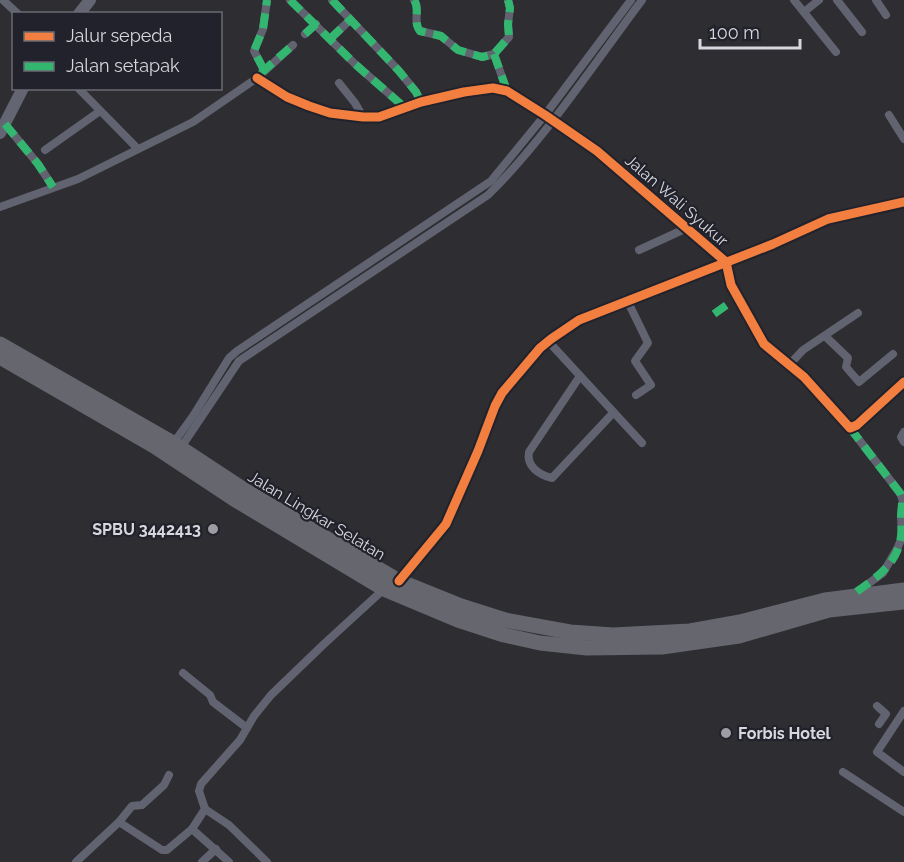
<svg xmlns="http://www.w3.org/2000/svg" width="904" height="862" font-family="Raleway,sans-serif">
<rect width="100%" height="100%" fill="#2d2d32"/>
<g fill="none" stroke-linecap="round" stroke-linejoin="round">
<g stroke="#626370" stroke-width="8">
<path d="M3 0 18 14"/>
<path d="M290 0 355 64 404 107"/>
<path d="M332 0 399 71 416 92 421 102"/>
<path d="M414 0C421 9 412 21 420 31L441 36 458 50 482 57 494 54 509 37 508 24 510 8 508 0"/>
<path d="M794 0 836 52"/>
<path d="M837 0 862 32"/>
<path d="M876 0 886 15"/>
<path d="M804 12 819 0"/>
<path d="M305 34 316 24"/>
<path d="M330 39 350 20"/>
<path d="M494 54 507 91"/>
<path d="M264 70 254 51 263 29 267 0"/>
<path d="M257 78 287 97 309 106 330 113 363 117H379L421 102 464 92 493 88 507 91 545 115 597 151 726 262 731 285 764 344 804 377 850 428 857 425 904 382"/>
<path d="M339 83 355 103 363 117"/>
<path d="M78 88 138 149"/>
<path d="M889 115 904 139"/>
<path d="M5 124 38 164 53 187"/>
<path d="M45 150 100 111"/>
<path d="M0 207 78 179 193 122 257 78 293 45"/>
<path d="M639 250 687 228"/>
<path d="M628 302 648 343 635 361 651 385 636 395"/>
<path d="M825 336 848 358 846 367 859 382 893 354"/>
<path d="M548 341 642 443"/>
<path d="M789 365 803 350 858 313"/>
<path d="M580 376 529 452C526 466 539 475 552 478L613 413"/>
<path d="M850 428 900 493 903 501 901 517 902 537 898 547 883 573 854 594"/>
<path d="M904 432 901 437 904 442"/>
<path d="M172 445 193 416 229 358 237 351 491 181 545 115 631 0"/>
<path d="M180 449 239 361 488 195C544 140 594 64 642 0"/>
<path d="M399 581 446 524 478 451 495 406 502 393 540 348 551 339 579 320 773 244 828 219 904 202"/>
<path d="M183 673 210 695 213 702 247 728"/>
<path d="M877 706 886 714 879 724"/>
<path d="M904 711 877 752 904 772"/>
<path d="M843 772 904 812"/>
<path d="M205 809 229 825 267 862"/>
<path d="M119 822 132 806 142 805 164 785 169 775"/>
<path d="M192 829 229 862"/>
<path d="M76 862 119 822 162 850H167L192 829 205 809 199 791 201 784 240 740 254 716 271 695 324 644 384 589"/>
<path d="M202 862 216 849"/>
</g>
<g stroke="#646573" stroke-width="12">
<path d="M79 14 90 0"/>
<path d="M0 133 23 88"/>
</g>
<g stroke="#65666e" stroke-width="15">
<path d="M0 344 173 443 246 491 399 581 461 606 505 620 570 632 613 635 690 631 740 622 825 600 904 590"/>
<path d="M0 357 154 446 234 499 384 589 458 620 504 635 540 643 587 648 662 647 739 636 829 610 904 602"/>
</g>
<g stroke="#33b770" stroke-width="8" stroke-dasharray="15 8" stroke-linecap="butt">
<path d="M290 0 355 64 404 107"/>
<path d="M332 0 399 71 416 92 421 102"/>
<path d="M414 0C421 9 412 21 420 31L441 36 458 50 482 57 494 54 509 37 508 24 510 8 508 0"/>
<path d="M305 34 316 24"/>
<path d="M330 39 350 20"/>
<path d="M494 54 507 91"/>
<path d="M264 70 254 51 263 29 267 0"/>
<path d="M261 73 293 45"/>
<path d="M5 124 38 164 53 187"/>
<path d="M714 314 738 297"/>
<path d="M850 428 900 493C904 501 901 507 901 516 901 523 902 529 901 536 898 566 872 580 851 596"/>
</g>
<g stroke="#21222b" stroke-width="13">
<g id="cycleway">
<path d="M257 78 287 97 309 106 330 113 363 117H379L421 102 464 92 493 88 507 91 545 115 597 151 726 262 731 285 764 344 804 377 850 428 857 425 904 382"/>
<path d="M399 581 446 524 478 451 495 406 502 393 540 348 551 339 579 320 773 244 828 219 904 202"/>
</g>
</g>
<use href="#cycleway" stroke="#f27e40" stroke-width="9"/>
</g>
<g fill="#9c9ca2" stroke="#21222b" stroke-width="2">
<circle cx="213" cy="529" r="6"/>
<circle cx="726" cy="733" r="6"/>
</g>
<g text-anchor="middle" stroke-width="4.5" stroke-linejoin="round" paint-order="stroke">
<g font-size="16" fill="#d7d8de" stroke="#21222b">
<text transform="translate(677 200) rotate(41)" y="6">Jalan Wali Syukur</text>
<text transform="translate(317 515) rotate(31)" y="6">Jalan Lingkar Selatan</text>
</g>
<g font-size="16" font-weight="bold" fill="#d7d8de" stroke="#21222b" text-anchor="end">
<text x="201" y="535">SPBU 3442413</text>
<text x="738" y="739" text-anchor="start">Forbis Hotel</text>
</g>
</g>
<rect x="12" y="12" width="210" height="78" fill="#21222b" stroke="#6a6b73" stroke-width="1.5"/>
<rect x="24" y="32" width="30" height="9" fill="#f27e40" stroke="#6a6b73" stroke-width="1.5"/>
<text x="66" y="42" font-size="18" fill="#d7d8de">Jalur sepeda</text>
<rect x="24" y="62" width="30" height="9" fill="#33b770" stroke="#6a6b73" stroke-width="1.5"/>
<text x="66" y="72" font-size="18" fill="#d7d8de">Jalan setapak</text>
<path d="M700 39v9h100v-9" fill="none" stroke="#d7d8de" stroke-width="3"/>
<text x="709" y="39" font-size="18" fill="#d7d8de" stroke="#21222b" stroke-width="4.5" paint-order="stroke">100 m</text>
</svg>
